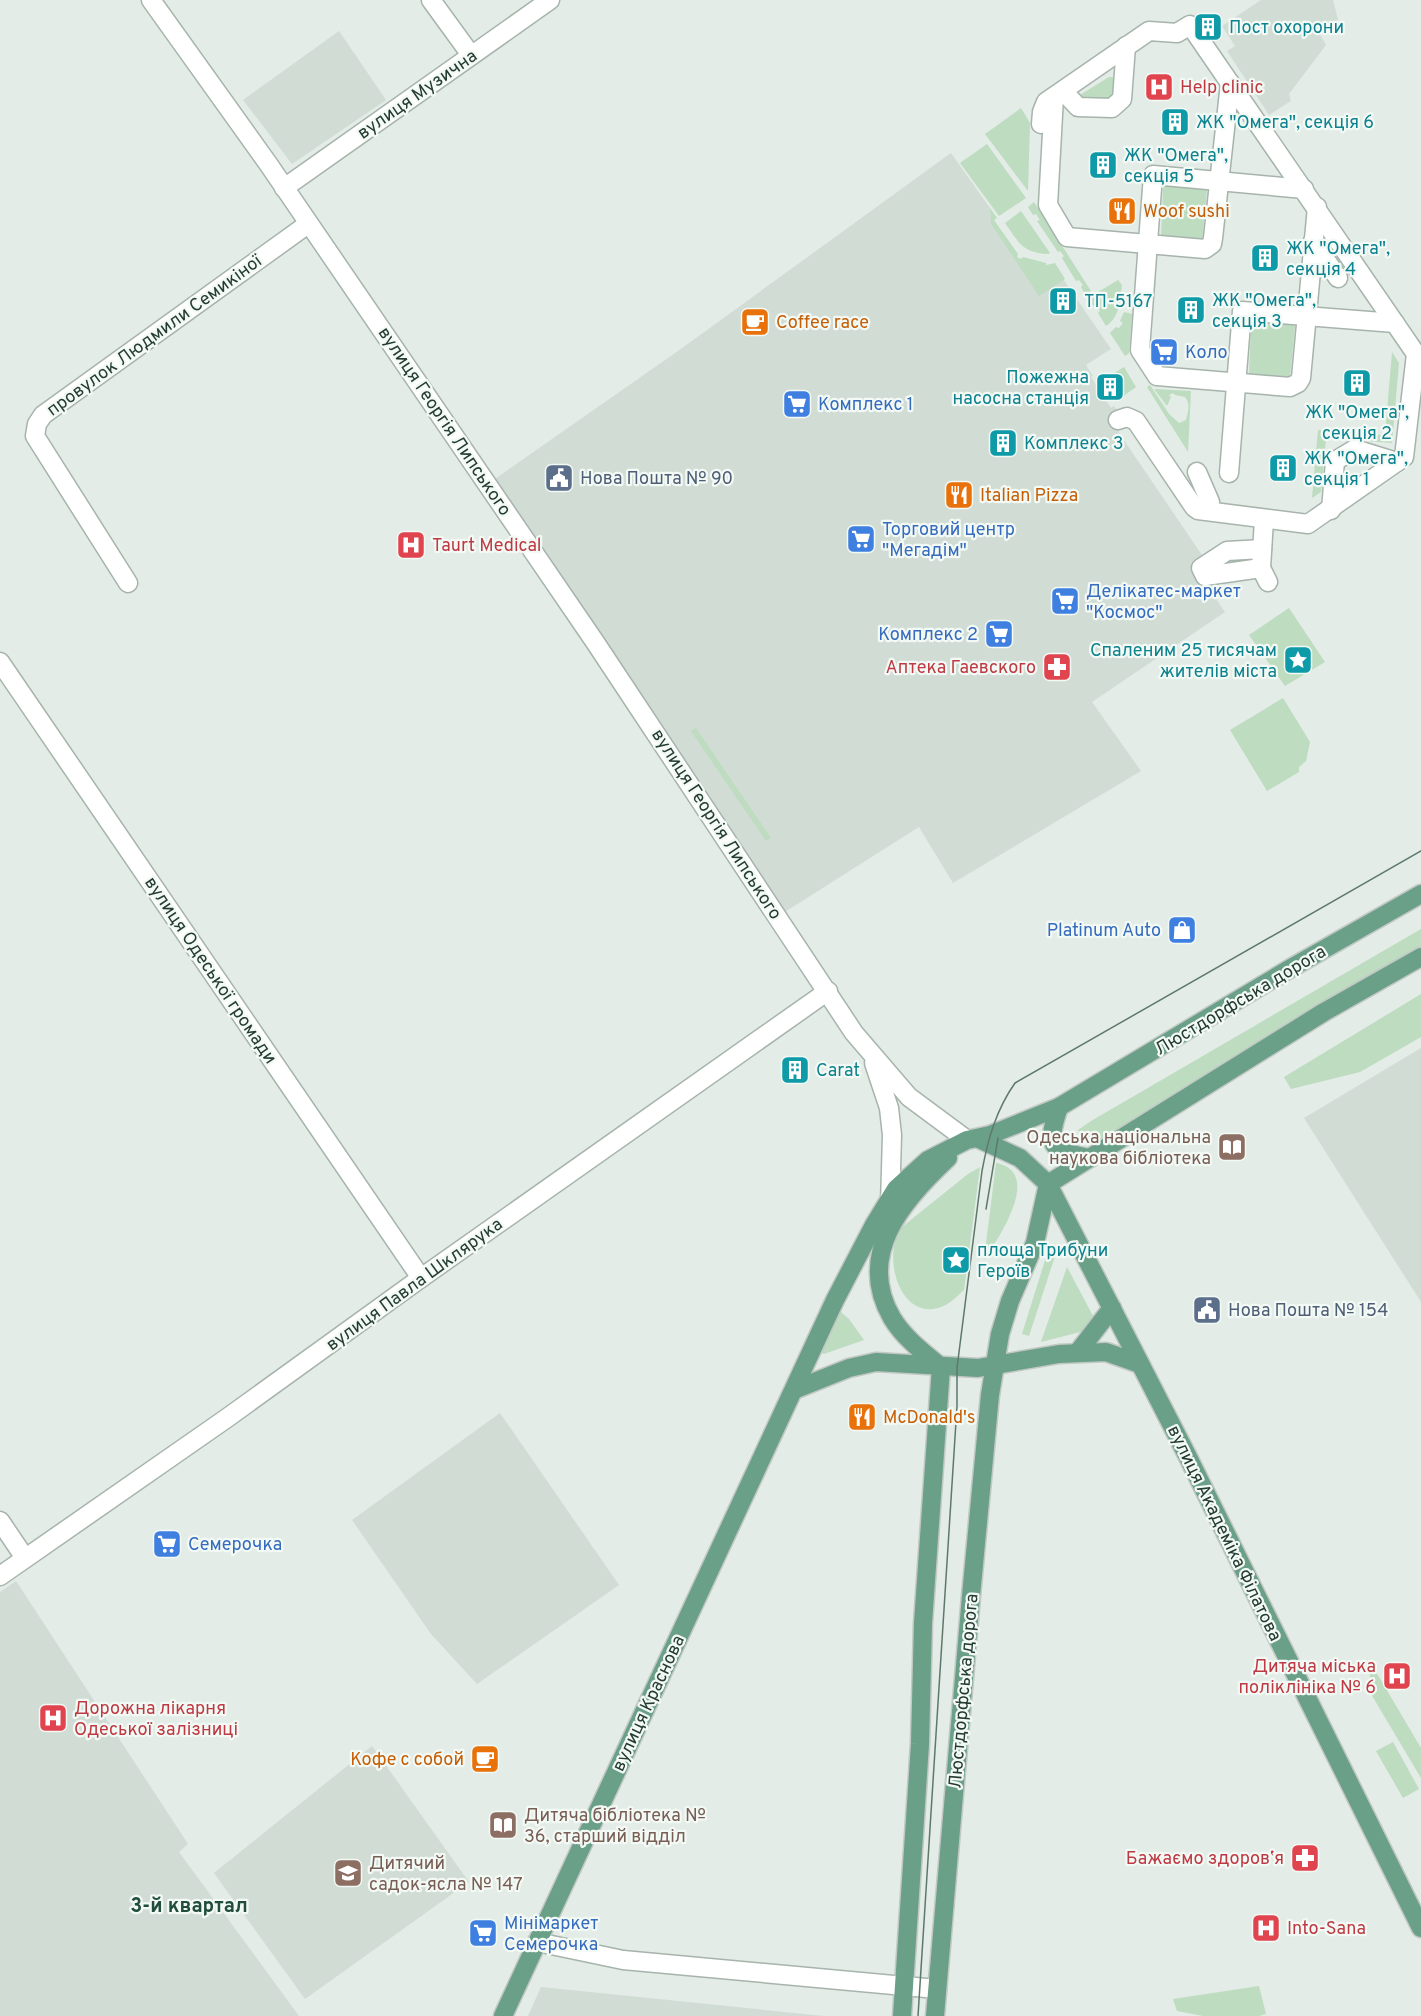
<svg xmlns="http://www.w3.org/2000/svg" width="1421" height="2016" font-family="Overpass,sans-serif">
<rect width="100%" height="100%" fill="#e3ece6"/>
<g fill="#d1dcd5">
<path d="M1261 0H1333L1338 20 1319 33 1326 45 1289 94 1291 101 1269 115 1227 51 1235 46 1222 26Z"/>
<path d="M339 31 386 100 292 164 243 100Z"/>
<path d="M951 153 990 208 991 224 1039 295 1063 279 1111 349 1086 365 1093 376 1091 377 1111 408 1114 406 1118 412 1119 433 1202 555 1191 563 1225 612 1092 702 1141 771 953 883 919 827 780 915 492 481 678 351Z"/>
<path d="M1421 1048V1302L1304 1118Z"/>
<path d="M500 1413 619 1585 477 1684 431 1634 352 1520Z"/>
<path d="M16 1581 188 1844 179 1852 299 2016H0V1592Z"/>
<path d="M372 1746 469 1882 305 1999 214 1873Z"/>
<path d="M541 1987 824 2016H528Z"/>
</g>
<g fill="#bddcc0">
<path d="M1109 77H1113C1116 84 1116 95 1111 101L1079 99 1080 95Z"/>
<path d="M1021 108 1030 123 1028 191 985 134Z"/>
<path d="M987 144 1026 198 999 216 960 163Z"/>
<path d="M1166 183 1207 189 1202 241 1161 238 1163 189Z"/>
<path d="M1034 202 1091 291 1085 294 1081 287 1083 285 1079 280 1076 281 1062 258 1064 256 1060 251 1058 252 1037 221 1040 220 1036 214 1033 215 1028 207Z"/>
<path d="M990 208 997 218 994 220 1018 254 1017 257 1021 259 1023 257 1046 263V265L1055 263 1065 279 1039 296 991 224Z"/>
<path d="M1021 211 1050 253 1049 254C1023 253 1019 243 1005 223Z"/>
<path d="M1118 280 1122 285C1120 300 1120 317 1106 326L1098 313 1100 311 1096 305 1093 306 1088 298Z"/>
<path d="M1124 312 1132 314 1129 353 1125 356 1110 333 1116 327 1119 328 1123 323 1120 321Z"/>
<path d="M1253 320 1293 324 1295 325 1290 377 1288 380 1249 375 1251 326Z"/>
<path d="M1392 352 1399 363 1392 443 1365 441 1366 434 1385 435Z"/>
<path d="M1124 367 1136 387 1122 397 1108 377Z"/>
<path d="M1150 385 1169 414 1179 423 1186 420C1188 412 1191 404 1185 397L1175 395 1173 393 1169 395 1171 397 1167 406 1154 389 1191 391 1188 452 1147 387Z"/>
<path d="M1318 430 1347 433 1346 439 1326 438 1321 492 1312 498Z"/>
<path d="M1289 608 1325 662 1285 686 1249 635Z"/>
<path d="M1283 698 1310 742 1306 761 1299 767V772L1267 791 1230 730Z"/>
<path d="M696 728 771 838 766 841 691 731Z"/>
<path d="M1421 929V948L1099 1141 1091 1143 1082 1138 1078 1130 1091 1121Z"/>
<path d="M1421 994V1037L1360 1072 1291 1089 1284 1077Z"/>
<path d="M996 1163C1044 1172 998 1239 984 1260Z"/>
<path d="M980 1167 964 1290C957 1296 950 1304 941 1307 899 1322 881 1254 902 1227L968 1174Z"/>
<path d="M1047 1254 1055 1256 1029 1336 1022 1334Z"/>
<path d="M1067 1267 1093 1316 1094 1322 1088 1330 1041 1342Z"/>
<path d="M835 1307 849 1319 864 1340 824 1354 817 1350Z"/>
<path d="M1369 1660 1421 1748V1778L1371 1694Z"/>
<path d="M1393 1742 1419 1789 1403 1798 1376 1751Z"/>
<path d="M1259 1986 1266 2014 1259 2016H1203L1177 2011 1173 1999Z"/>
</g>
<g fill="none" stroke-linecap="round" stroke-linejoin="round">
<g stroke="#a6b4ac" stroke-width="21">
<g id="minor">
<path d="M151 0 269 165 595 642 854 1033 909 1097 967 1140"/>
<path d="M431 0 471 55"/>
<path d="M1063 91 1078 107 1112 108 1122 99 1126 46"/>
<path d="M1054 97 1048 205 1067 237 1205 249 1212 244 1213 238 1230 83"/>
<path d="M1041 124 1042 112 1046 102 1149 31 1177 33 1190 25 1416 354 1404 457 1308 524 1198 510 1194 507 1136 421 1127 417 1118 420"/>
<path d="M284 188 550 0"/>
<path d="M1304 189 1153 175 1140 350 1157 376 1290 387 1298 383 1301 378 1317 207"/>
<path d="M1313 241 1338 278"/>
<path d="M1197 472 1210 502"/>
<path d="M1229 473 1242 311 1395 323"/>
<path d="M1331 510 1335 461 1355 449 1397 462"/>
<path d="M1264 520 1261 568 1268 582"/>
<path d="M1261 568 1205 576 1201 568 1227 551 1262 549"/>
<path d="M128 583 35 436 37 424 43 415 308 224"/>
<path d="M0 662 421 1278"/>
<path d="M874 1063 889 1108 892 1135 890 1204"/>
<path d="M0 1521 25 1558"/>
<path d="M0 1576 227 1418 421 1278 828 991"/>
<path d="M537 1942 623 1960 937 1989"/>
</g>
</g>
<g stroke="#c2c8c5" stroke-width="21">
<g id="major">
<path d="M1059 1107C1046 1146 1049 1151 1090 1158"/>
<path d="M979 1139 1020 1158 1048 1184 1187 1455 1421 1928"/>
<path d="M1048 1184 1324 1012 1421 957"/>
<path d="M1078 1352 1112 1308"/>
<path d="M941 1367C924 1353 904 1338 892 1318 855 1254 903 1200 948 1158"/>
<path d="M794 1390 849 1368 876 1362 978 1368 1059 1354 1106 1352 1140 1364"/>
<path d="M503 2016 835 1300 874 1225 896 1189 928 1160 967 1140 990 1135 1059 1107 1291 968 1421 894"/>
<path d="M902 2016 920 1744 923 1623 941 1367"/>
<path d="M935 2016 971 1596 990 1395 1000 1334 1010 1301 1035 1243 1048 1184"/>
</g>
</g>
<use href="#minor" stroke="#fff" stroke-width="18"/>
<use href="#major" stroke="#6a9f88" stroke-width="18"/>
<g stroke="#5e786c" stroke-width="1.5">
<path d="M986 1209 998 1138"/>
<path d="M918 2016 957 1406V1368L982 1171C988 1139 996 1110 1015 1083L1421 851"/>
</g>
</g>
<defs>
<g id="building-square" transform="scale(1.5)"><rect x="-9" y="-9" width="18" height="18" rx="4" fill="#0f9aa8" stroke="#f3f9f5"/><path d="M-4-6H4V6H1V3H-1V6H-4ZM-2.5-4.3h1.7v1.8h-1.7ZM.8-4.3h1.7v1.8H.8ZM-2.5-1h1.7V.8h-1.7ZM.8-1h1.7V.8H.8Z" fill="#fff"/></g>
<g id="hospital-square" transform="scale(1.5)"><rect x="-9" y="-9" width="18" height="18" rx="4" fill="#e0444e" stroke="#f3f9f5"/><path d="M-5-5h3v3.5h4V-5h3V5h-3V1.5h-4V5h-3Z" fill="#fff"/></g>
<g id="restaurant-square" transform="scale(1.5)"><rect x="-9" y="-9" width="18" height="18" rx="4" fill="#e8710a" stroke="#f3f9f5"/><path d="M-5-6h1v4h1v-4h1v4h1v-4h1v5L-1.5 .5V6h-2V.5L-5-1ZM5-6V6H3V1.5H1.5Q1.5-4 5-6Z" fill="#fff"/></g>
<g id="cafe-square" transform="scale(1.5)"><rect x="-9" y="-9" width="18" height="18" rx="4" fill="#e8710a" stroke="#f3f9f5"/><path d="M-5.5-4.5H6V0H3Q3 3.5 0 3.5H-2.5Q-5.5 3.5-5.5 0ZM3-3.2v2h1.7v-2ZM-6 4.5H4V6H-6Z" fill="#fff"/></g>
<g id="supermarket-square" transform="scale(1.5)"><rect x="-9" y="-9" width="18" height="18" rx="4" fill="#3f7fe0" stroke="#f3f9f5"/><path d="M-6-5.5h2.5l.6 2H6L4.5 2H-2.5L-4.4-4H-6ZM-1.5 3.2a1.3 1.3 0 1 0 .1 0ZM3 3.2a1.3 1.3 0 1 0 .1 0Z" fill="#fff"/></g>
<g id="civic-square" transform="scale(1.5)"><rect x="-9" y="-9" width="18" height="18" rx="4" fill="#5c6f8a" stroke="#f3f9f5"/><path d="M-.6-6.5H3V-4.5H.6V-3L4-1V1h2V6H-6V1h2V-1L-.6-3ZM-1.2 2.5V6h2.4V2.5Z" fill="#fff"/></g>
<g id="sight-square" transform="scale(1.5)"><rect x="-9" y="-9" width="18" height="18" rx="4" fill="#0f9aa8" stroke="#f3f9f5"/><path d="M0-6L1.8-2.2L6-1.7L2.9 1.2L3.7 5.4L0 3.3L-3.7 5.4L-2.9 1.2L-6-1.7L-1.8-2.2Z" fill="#fff"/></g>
<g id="pharmacy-square" transform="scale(1.5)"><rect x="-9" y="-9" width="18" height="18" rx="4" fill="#e0444e" stroke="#f3f9f5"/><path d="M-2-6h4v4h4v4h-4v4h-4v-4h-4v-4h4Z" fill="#fff"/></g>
<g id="shop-square" transform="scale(1.5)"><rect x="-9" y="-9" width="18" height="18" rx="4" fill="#3f7fe0" stroke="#f3f9f5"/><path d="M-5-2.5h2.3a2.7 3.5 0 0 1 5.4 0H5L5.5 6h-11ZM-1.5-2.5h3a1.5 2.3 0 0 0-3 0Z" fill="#fff"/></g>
<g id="library-square" transform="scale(1.5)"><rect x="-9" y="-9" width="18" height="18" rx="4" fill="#8d6e63" stroke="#f3f9f5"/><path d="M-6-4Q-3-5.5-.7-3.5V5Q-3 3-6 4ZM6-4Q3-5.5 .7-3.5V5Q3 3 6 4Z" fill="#fff"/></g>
<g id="school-square" transform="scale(1.5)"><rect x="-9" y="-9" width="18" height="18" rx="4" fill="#8d6e63" stroke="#f3f9f5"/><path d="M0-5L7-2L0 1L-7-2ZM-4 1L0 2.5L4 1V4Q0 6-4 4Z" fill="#fff"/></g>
</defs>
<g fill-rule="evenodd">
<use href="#building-square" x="1208" y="27"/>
<use href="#hospital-square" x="1159" y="87"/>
<use href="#building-square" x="1175" y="122"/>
<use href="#building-square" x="1103" y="165"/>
<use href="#restaurant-square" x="1122" y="211"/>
<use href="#building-square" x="1265" y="258"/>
<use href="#building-square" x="1063" y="301"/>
<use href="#building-square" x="1191" y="310"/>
<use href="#cafe-square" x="755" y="322"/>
<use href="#supermarket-square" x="1164" y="352"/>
<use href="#building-square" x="1357" y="383"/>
<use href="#building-square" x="1110" y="387"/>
<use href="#supermarket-square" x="797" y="404"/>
<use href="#building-square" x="1003" y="443"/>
<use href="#building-square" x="1283" y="468"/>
<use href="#civic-square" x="559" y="478"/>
<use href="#restaurant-square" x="959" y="495"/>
<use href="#supermarket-square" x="861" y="539"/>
<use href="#hospital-square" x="411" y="545"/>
<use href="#supermarket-square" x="1065" y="601"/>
<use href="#supermarket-square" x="999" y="634"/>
<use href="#sight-square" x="1298" y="660"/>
<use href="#pharmacy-square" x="1057" y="667"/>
<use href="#shop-square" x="1182" y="930"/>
<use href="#building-square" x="795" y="1070"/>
<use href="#library-square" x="1232" y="1147"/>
<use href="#sight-square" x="956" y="1260"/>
<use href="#civic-square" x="1207" y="1310"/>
<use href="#restaurant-square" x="862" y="1417"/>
<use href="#supermarket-square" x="167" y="1544"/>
<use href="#hospital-square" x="1397" y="1676"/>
<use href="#hospital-square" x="53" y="1718"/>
<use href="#cafe-square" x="485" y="1759"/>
<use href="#library-square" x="503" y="1825"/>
<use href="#pharmacy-square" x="1305" y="1858"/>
<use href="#school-square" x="348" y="1873"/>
<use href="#hospital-square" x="1266" y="1928"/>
<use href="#supermarket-square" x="483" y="1933"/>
</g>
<g text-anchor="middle" stroke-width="4.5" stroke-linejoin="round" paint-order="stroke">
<g font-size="18" fill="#0d838f" stroke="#f3f9f5" text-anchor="start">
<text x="1229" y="33">Пост охорони</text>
<text x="1196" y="128">ЖК "Омега", секція 6</text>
<text x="1124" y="161">ЖК "Омега",<tspan x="1124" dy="21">секція 5</tspan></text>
<text x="1286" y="254">ЖК "Омега",<tspan x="1286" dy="21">секція 4</tspan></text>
<text x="1212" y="306">ЖК "Омега",<tspan x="1212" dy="21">секція 3</tspan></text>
<text x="1084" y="307">ТП-5167</text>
<text x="1089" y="383" text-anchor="end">Пожежна<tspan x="1089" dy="21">насосна станція</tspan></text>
<text x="1357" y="418" text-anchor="middle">ЖК "Омега",<tspan x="1357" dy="21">секція 2</tspan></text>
<text x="1024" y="449">Комплекс 3</text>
<text x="1304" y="464">ЖК "Омега",<tspan x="1304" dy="21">секція 1</tspan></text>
<text x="1277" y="656" text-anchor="end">Спаленим 25 тисячам<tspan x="1277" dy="21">жителів міста</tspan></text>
<text x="816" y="1076">Carat</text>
<text x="977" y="1256">площа Трибуни<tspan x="977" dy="21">Героїв</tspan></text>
</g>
<g font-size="18" fill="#be3a42" stroke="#f3f9f5" text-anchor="start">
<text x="1180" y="93">Help clinic</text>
<text x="432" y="551">Taurt Medical</text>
<text x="1036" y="673" text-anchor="end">Аптека Гаевского</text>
<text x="1376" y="1672" text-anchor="end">Дитяча міська<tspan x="1376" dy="21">поліклініка № 6</tspan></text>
<text x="74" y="1714">Дорожна лікарня<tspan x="74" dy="21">Одеської залізниці</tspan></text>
<text x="1284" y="1864" text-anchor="end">Бажаємо здоровʼя</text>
<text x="1287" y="1934">Into-Sana</text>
</g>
<g font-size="18" fill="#243c31" stroke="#f3f9f5">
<text transform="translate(417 94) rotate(-35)" y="6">вулиця Музична</text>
<text transform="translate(154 335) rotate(-36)" y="6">провулок Людмили Семикіної</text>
<text transform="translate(445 421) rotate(56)" y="6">вулиця Георгія Липського</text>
<text transform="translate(717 824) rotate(57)" y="6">вулиця Георгія Липського</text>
<text transform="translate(211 970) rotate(56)" y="6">вулиця Одеської громади</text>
<text transform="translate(1240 1000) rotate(-31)" y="6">Люстдорфська дорога</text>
<text transform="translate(414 1284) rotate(-36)" y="6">вулиця Павла Шклярука</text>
<text transform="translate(1225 1533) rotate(64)" y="6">вулиця Академіка Філатова</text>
<text transform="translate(963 1691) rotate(-85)" y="6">Люстдорфська дорога</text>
<text transform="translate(648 1703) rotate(-65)" y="6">вулиця Краснова</text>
</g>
<g font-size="18" fill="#c56008" stroke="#f3f9f5" text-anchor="start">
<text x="1143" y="217">Woof sushi</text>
<text x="776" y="328">Coffee race</text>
<text x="980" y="501">Italian Pizza</text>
<text x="883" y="1423">McDonald's</text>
<text x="464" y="1765" text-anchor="end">Кофе с собой</text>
</g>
<g font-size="18" fill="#366cbe" stroke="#f3f9f5" text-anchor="start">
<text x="1185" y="358">Коло</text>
<text x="818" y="410">Комплекс 1</text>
<text x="882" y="535">Торговий центр<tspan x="882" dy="21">"Мегадім"</tspan></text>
<text x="1086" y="597">Делікатес-маркет<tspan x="1086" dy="21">"Космос"</tspan></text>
<text x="978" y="640" text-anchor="end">Комплекс 2</text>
<text x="1161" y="936" text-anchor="end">Platinum Auto</text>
<text x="188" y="1550">Семерочка</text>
<text x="504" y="1929">Мінімаркет<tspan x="504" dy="21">Семерочка</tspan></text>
</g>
<g font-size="18" fill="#4e5e75" stroke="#f3f9f5" text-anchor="start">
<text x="580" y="484">Нова Пошта № 90</text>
<text x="1228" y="1316">Нова Пошта № 154</text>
</g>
<g font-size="18" fill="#785e54" stroke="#f3f9f5" text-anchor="start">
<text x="1211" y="1143" text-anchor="end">Одеська національна<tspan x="1211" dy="21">наукова бібліотека</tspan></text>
<text x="524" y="1821">Дитяча бібліотека №<tspan x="524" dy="21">36, старший відділ</tspan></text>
<text x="369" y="1869">Дитячий<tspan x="369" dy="21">садок-ясла № 147</tspan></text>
</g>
<g font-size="20" font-weight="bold" fill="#214d3b" stroke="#f3f9f5">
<text x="189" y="1912">3-й квартал</text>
</g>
</g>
</svg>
